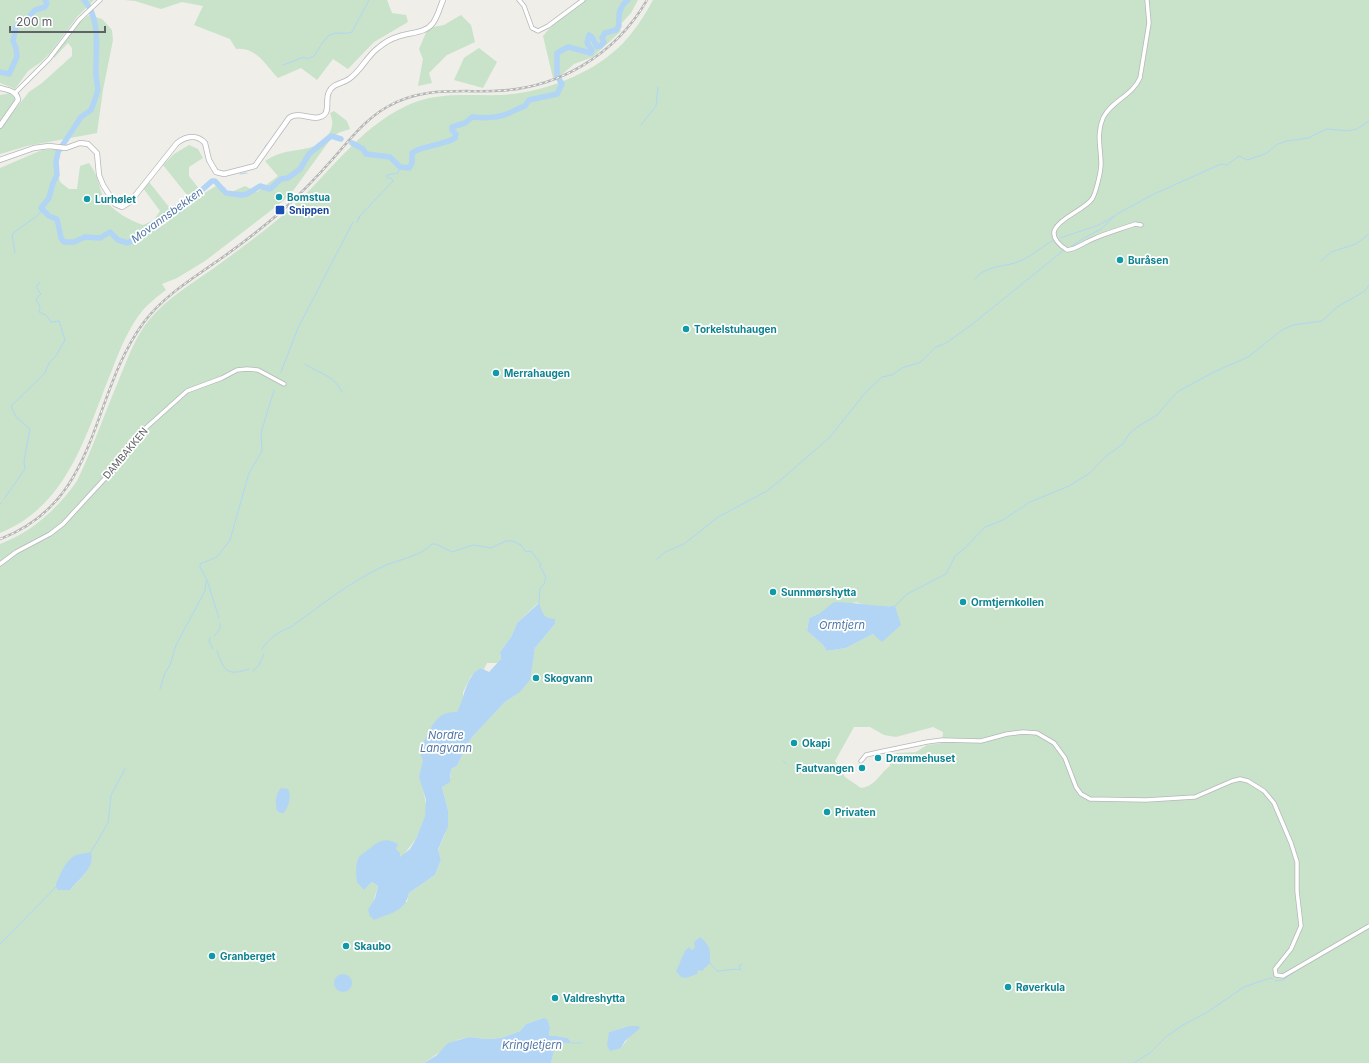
<svg xmlns="http://www.w3.org/2000/svg" width="1369" height="1063" font-family="Inter,sans-serif">
<rect width="100%" height="100%" fill="#efeee8"/>
<g fill="#c8e3c9" fill-rule="evenodd">
<path d="M0 0H94L77 17 50 53 41 62 28 71 15 89 0 83Z"/>
<path d="M125 0H387L392 13 406 15 408 22 374 42 348 69 333 59 317 80 301 68 278 78C266 66 256 46 236 49L230 39 194 25 203 6 182 2 161 9 135 1Z"/>
<path d="M585 0H638L631 13 618 27 621 31 593 57 574 64 560 76 553 78 543 36C555 21 569 10 585 0Z"/>
<path d="M653 0H1369V1063H551L554 1051 564 1043H570L568 1038 557 1036H549L550 1027 543 1018 526 1024 520 1031 501 1038 486 1039 469 1037 457 1040 424 1063H0V544C32 532 57 509 77 481 93 448 105 412 120 377 128 358 135 337 149 320 166 299 191 284 214 268 240 249 266 230 290 209 329 174 359 128 406 106 436 91 468 96 501 95 540 93 588 76 618 48 632 35 644 17 653 0ZM856 602 868 606H895L873 634 846 648 827 651 822 644 807 631 809 618ZM538 603 543 616 555 624 535 648 532 663 519 693 505 702 474 735 468 743 457 766 451 769V777L442 787 448 810 445 834 438 851 441 860 435 875 409 893 407 902H373L378 886 372 882 365 889 397 843 396 850 399 857H402L421 832 427 809 421 780 424 761 457 712 463 701V692L471 676 481 668 484 669 487 663H498L501 659 500 652 511 637 517 623ZM854 727H870L884 735 896 737 933 727 943 732 942 743 927 745 916 752 896 753 890 759V766C879 774 876 786 861 788L845 777 835 761ZM89 854C94 870 80 879 70 890ZM624 1028 630 1036 621 1048 609 1032Z"/>
<path d="M89 15 102 19 112 30 113 40 103 90 97 133 27 146 0 154V129L29 92 42 83 72 56V48L68 43 54 58 53 55 74 27Z"/>
<path d="M461 15 471 25 475 42 447 55 429 73 432 83 418 86 423 59 419 49 428 28 444 25Z"/>
<path d="M479 48 497 62 483 88 454 80 464 58Z"/>
<path d="M11 93 16 99 0 124V95Z"/>
<path d="M334 111 347 121 350 129 338 133 330 140 290 195 278 205 205 261 177 278 162 284 166 290C158 296 149 303 143 310 129 327 120 349 112 370 86 433 69 505 0 533V168L42 150 57 149 60 155 56 166 60 182 69 189H77L80 166 89 163C97 174 98 182 102 194 108 209 129 220 143 225L154 220 160 211 143 188 149 182 173 212 187 199V195L163 165 174 154 189 145 198 149 203 158 189 167V176L203 194 216 186 227 194 245 186 257 192 278 176 265 161C283 149 297 152 315 146 323 144 332 132 332 125 333 121 331 116 330 113Z"/>
</g>
<g fill="#b2d5f5">
<path d="M834 602C855 602 874 607 895 606L901 625 882 642 873 634 846 648 827 651 822 644 807 631 809 618 819 614Z"/>
<path d="M539 603C543 614 543 618 555 619V624L535 648 530 680 519 693 505 702 474 735 468 743 457 766 451 769 450 782 442 787 448 810V826L438 850 441 860 435 875 409 893C405 912 390 913 374 920L370 916 368 910 375 898 378 886 372 882 364 890 357 882C356 874 355 864 359 857 361 854 366 852 369 849 380 840 386 837 398 844L396 849 400 853V857L410 849 417 837 425 816 426 800 419 777 423 761 419 750C431 733 432 711 457 712 465 698 465 676 481 668L489 672 501 659 500 652 511 637 517 623Z"/>
<path d="M281 788 288 789C292 797 289 805 284 813H281L277 811C275 802 275 795 281 788Z"/>
<path d="M91 852C95 869 79 879 70 890H58L56 887V884C60 875 65 860 76 855 81 853 86 854 91 852Z"/>
<path d="M700 937C711 947 710 948 710 963L702 971 698 970 697 974 686 978 681 977 676 971C681 963 682 952 689 947L691 950 695 948 694 942Z"/>
<circle cx="343" cy="983" r="9"/>
<path d="M543 1018 547 1019 550 1028 549 1036H557L568 1038 571 1043H564L554 1051 551 1063H424L437 1055 448 1043 469 1037 486 1039 501 1038 520 1031 526 1024Z"/>
<path d="M630 1026H638L640 1028 625 1041 621 1048 610 1051 607 1046 609 1032Z"/>
</g>
<g fill="none" stroke-linecap="round" stroke-linejoin="round">
<g stroke="#b2d5f5" stroke-width="1">
<path d="M283 65 304 57 307 59 314 56C320 48 325 34 336 33 342 33 346 34 352 32L369 0"/>
<path d="M641 125 656 106 658 87"/>
<path d="M263 151 266 145"/>
<path d="M240 174 247 173"/>
<path d="M221 189 225 188"/>
<path d="M358 218 393 181 391 178H387V175L398 173 400 167"/>
<path d="M357 222 360 217"/>
<path d="M1060 238 1099 225 1114 216"/>
<path d="M1069 248 1084 238 1101 229 1117 214 1154 194 1221 164 1227 165 1239 156 1247 160 1265 154 1278 144 1287 141 1308 138 1327 129 1348 131 1357 129 1369 121"/>
<path d="M15 253 12 234 38 215 42 210"/>
<path d="M1321 261 1331 252 1356 244 1369 234"/>
<path d="M975 279C987 264 1004 268 1020 261 1034 255 1042 246 1054 240"/>
<path d="M305 364C321 375 333 374 342 392"/>
<path d="M281 372 298 328 353 222"/>
<path d="M4 499 25 469 24 461 30 429 16 417 11 406 45 373 49 363 55 357 65 340 59 321 51 322 46 315 39 312 40 307 36 299 41 294 36 287 40 282"/>
<path d="M0 504 2 502"/>
<path d="M657 559 665 552 684 544 718 517 767 491 783 478 830 437 866 392 882 377 892 375 902 368 921 362 936 347 946 343 970 326 1064 250"/>
<path d="M895 606 907 594 946 574 955 556 965 548 985 527 1003 520 1030 502 1069 486 1090 473 1105 457 1123 444 1129 434 1137 427 1157 415 1177 392 1214 372 1248 357 1282 330 1293 325 1322 321 1337 307 1365 291 1369 285"/>
<path d="M219 618 207 580 200 567V564L217 557 230 540 249 473 262 451 261 433 274 390"/>
<path d="M214 636 220 629V623"/>
<path d="M210 638 209 641 213 649"/>
<path d="M262 649C268 639 279 631 291 627 321 605 351 581 386 565 399 560 425 554 431 544H436L452 552 473 545 491 548 506 541H513L521 545 526 552 531 551 541 564 540 566 546 577 544 584 540 589 539 603"/>
<path d="M217 651C224 670 226 677 249 669"/>
<path d="M253 671 259 665 264 654"/>
<path d="M160 689 165 673 170 665 176 645 205 591 206 581"/>
<path d="M783 761 786 764"/>
<path d="M91 852 108 823 111 795 125 769"/>
<path d="M0 944 56 887"/>
<path d="M1331 950 1340 945"/>
<path d="M710 963 717 971C725 971 732 968 741 970L739 966 742 964"/>
<path d="M1275 981 1283 980 1294 972"/>
<path d="M571 1043H582"/>
<path d="M1134 1063 1151 1052 1167 1036 1183 1025 1206 1013 1244 987 1270 978 1273 979"/>
</g>
<g stroke="#b2d5f5" stroke-width="5.5">
<path d="M84 0C102 20 95 51 96 76L98 90 93 105 91 110 81 117 58 152 56 162 57 175 53 183 49 198 41 208 49 216 57 219 61 238 64 242H74L85 237 100 238 110 232 118 240 128 243 142 234 148 228 158 223 172 210 194 197 212 181H215L226 193 241 195 247 194 260 186 270 189 281 179 288 178 300 169 309 154 331 136 341 139"/>
<path d="M0 72 9 74 17 57 16 48 13 41 16 27 26 20 35 10 45 7 47 3 45 0"/>
<path d="M557 76V53L568 47 591 53 592 50 587 43 589 35 592 37 597 47 600 46 604 42 602 38 605 33 616 30 619 26C618 17 619 6 628 0"/>
<path d="M352 143 363 149 366 154 390 157 400 167 409 168 412 163V153C420 146 445 145 455 138L456 134 452 130V127L465 123 472 117C482 118 497 118 507 114 513 112 518 108 525 106L529 100 557 94 562 84 559 79"/>
</g>
<g stroke="#b5b7ba" stroke-width="5">
<g id="minor">
<path d="M519 0 524 6 532 28 538 31 548 26 583 0"/>
<path d="M15 93 49 59 79 20 100 0"/>
<path d="M1141 225 1135 224C1121 229 1106 233 1093 239 1083 243 1077 249 1067 250 1030 226 1082 214 1092 199 1096 193 1101 171 1101 164 1101 148 1096 134 1103 118 1111 101 1132 96 1140 78L1149 23 1147 0"/>
<path d="M0 564 16 552 50 534 63 524 120 462 139 434 187 391 222 378 237 370 247 369 258 370 284 384"/>
<path d="M861 761 866 755 879 752 927 742 942 740 981 741 1007 734 1023 732 1037 733 1054 743 1065 758 1076 787 1081 794 1090 799 1146 800 1195 797 1232 781 1240 779 1248 781 1264 791 1274 803 1291 843 1297 862V891L1301 926 1291 949 1275 969 1276 975 1283 976 1369 926"/>
</g>
</g>
<g stroke="#b5b7ba" stroke-width="6">
<g id="tertiary">
<path d="M0 88C8 90 17 91 18 100L0 126"/>
<path d="M0 160 34 148 49 146 66 148 80 143 88 144 97 153 99 175 103 185 115 204 122 207 130 202 177 143C186 136 197 134 205 143L209 160 216 172 224 174 255 166 289 118C300 110 314 123 324 115 330 110 325 99 329 92 333 83 342 84 349 79 361 71 367 56 378 48 384 43 390 39 397 37 409 32 425 34 433 23 438 16 440 7 443 0"/>
</g>
</g>
<use href="#minor" stroke="#fff" stroke-width="3.5"/>
<use href="#tertiary" stroke="#fff" stroke-width="4.5"/>
<g stroke="#b5b6b6" stroke-width="2.5">
<path id="rail" d="M0 539C101 501 89 396 144 322 163 297 190 280 216 262 239 246 261 229 283 210 299 195 315 179 330 162 348 142 364 120 387 107 421 87 455 92 492 91 556 90 615 56 647 0"/>
</g>
<use href="#rail" stroke="#fff" stroke-width="1" stroke-dasharray="3" stroke-linecap="butt"/>
</g>
<g fill="#0f9aa8" stroke="#fff" stroke-width="1.5">
<circle cx="279" cy="197" r="4"/>
<circle cx="87" cy="199" r="4"/>
<circle cx="1120" cy="260" r="4"/>
<circle cx="686" cy="329" r="4"/>
<circle cx="496" cy="373" r="4"/>
<circle cx="773" cy="592" r="4"/>
<circle cx="963" cy="602" r="4"/>
<circle cx="536" cy="678" r="4"/>
<circle cx="794" cy="743" r="4"/>
<circle cx="878" cy="758" r="4"/>
<circle cx="862" cy="768" r="4"/>
<circle cx="827" cy="812" r="4"/>
<circle cx="346" cy="946" r="4"/>
<circle cx="212" cy="956" r="4"/>
<circle cx="1008" cy="987" r="4"/>
<circle cx="555" cy="998" r="4"/>
</g>
<rect fill="#1a4fb4" stroke="#fff" stroke-width="1.5" x="275" y="205" width="10" height="10" rx="2"/>
<g text-anchor="middle" stroke-width="3.5" stroke-linejoin="round" paint-order="stroke">
<g font-size="10" font-weight="bold" fill="#0d838f" stroke="#fff" text-anchor="start">
<text x="287" y="201">Bomstua</text>
<text x="95" y="203">Lurhølet</text>
<text x="1128" y="264">Buråsen</text>
<text x="694" y="333">Torkelstuhaugen</text>
<text x="504" y="377">Merrahaugen</text>
<text x="781" y="596">Sunnmørshytta</text>
<text x="971" y="606">Ormtjernkollen</text>
<text x="544" y="682">Skogvann</text>
<text x="802" y="747">Okapi</text>
<text x="886" y="762">Drømmehuset</text>
<text x="854" y="772" text-anchor="end">Fautvangen</text>
<text x="835" y="816">Privaten</text>
<text x="354" y="950">Skaubo</text>
<text x="220" y="960">Granberget</text>
<text x="1016" y="991">Røverkula</text>
<text x="563" y="1002">Valdreshytta</text>
</g>
<g font-size="10" font-weight="bold" fill="#164399" stroke="#fff" text-anchor="start">
<text x="289" y="214">Snippen</text>
</g>
<g font-size="10" fill="#5f6266" stroke="#fff">
<text transform="translate(125 453) rotate(-50)" y="4">DAMBAKKEN</text>
</g>
<g font-size="11" font-style="italic" fill="#5076a6" stroke="#fff">
<text transform="translate(167 215) rotate(-36)" y="4">Movannsbekken</text>
<text x="842" y="629">Ormtjern</text>
<text x="446" y="739">Nordre<tspan x="446" dy="13">Langvann</tspan></text>
<text x="532" y="1049">Kringletjern</text>
</g>
</g>
<path d="M10 26v6h95v-6" fill="none" stroke="#5f6266" stroke-width="2"/>
<text x="16" y="26" font-size="12" fill="#5f6266" stroke="#ffffff" stroke-width="3" paint-order="stroke">200 m</text>
</svg>
